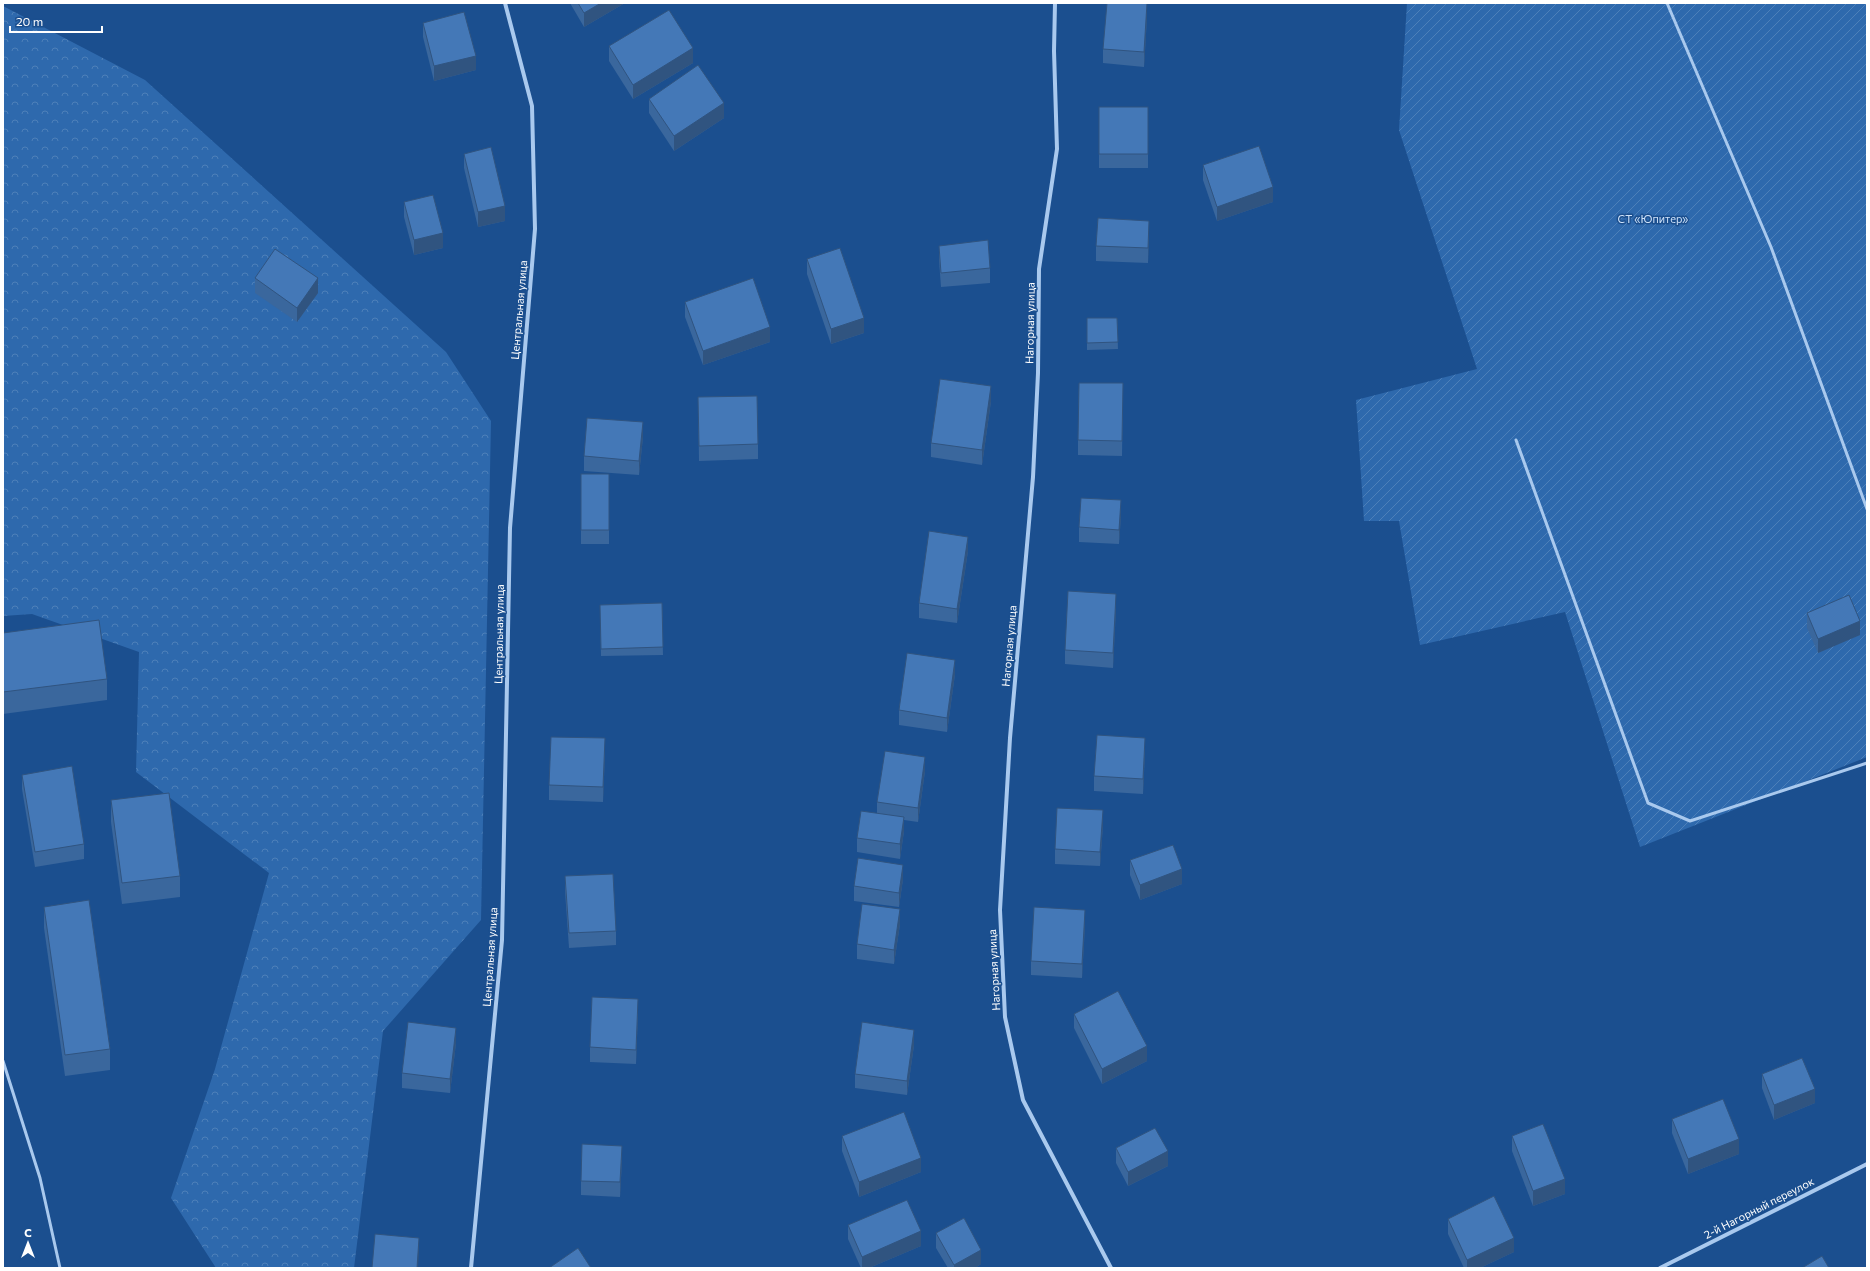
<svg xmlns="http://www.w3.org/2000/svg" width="1870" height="1271" font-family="Commissioner,sans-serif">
<defs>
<pattern id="forest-crowns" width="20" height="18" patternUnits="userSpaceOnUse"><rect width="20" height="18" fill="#2e69ad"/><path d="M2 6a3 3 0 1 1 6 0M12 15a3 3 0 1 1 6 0" fill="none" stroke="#4d80b9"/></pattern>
<pattern id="garden-furrows" width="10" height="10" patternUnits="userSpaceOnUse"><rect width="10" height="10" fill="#2e69ad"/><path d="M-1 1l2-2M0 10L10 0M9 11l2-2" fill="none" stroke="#4d80b9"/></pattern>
</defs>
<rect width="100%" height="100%" fill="#1b4f8f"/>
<path fill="url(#forest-crowns)" d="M3 6 145 80 446 352 491 421 481 920 383 1031 354 1268H216L171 1198 215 1069 269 873 136 772 139 652 32 614 3 616Z"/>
<path fill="url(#garden-furrows)" d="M1407 3H1867V757L1640 847 1565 612 1420 645 1399 521H1364L1356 400 1477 369 1399 130Z"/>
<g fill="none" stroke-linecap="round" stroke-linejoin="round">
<g stroke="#a9c9ee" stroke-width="3">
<path d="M1667 3 1771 247 1867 509"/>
<path d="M1516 440 1648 803 1690 821 1867 763"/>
<path d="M3 1061 40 1178 60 1268"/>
</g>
<g stroke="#a9c9ee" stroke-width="4">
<path d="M1055 3 1054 51 1057 149 1039 269 1038 373 1033 477 1010 738 1000 910 1005 1017 1023 1100 1111 1268"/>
<path d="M471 1268 502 940 510 528 535 229 532 106 505 3"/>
<path d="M1660 1268 1867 1164"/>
</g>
</g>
<g fill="#3a679d">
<path d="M570 3H625L584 27Z"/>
<path d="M1147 18 1144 67 1103 63V49Z"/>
<path d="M423 23 476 70 434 81 423 37Z"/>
<path d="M609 46 693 63 633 99 609 61Z"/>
<path d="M649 99 724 118 674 151 649 113Z"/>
<rect x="1099" y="107" width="49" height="61"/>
<path d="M464 154 505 221 478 227 464 168Z"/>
<path d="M1203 165 1273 202 1217 221 1203 180Z"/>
<path d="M404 202 443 248 414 255 404 217Z"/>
<path d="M1149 236 1148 263 1096 261V246Z"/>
<path d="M939 246 990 268V283L941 287 939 260Z"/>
<path d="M807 259 864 333 831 344 807 274Z"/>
<path d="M255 278 318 293 297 322 255 293Z"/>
<path d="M685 302 770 342 703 365 685 317Z"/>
<path d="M1087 318H1117L1118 349 1087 350Z"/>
<path d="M1123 383 1122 456 1078 455V440Z"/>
<path d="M698 397 758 444V459L699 461Z"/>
<path d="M991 401 982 465 931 457V443Z"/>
<path d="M643 437 639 475 584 471V456Z"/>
<rect x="581" y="474" width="28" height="70"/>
<path d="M1121 515 1119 544 1079 542V527Z"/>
<path d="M968 551 957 623 919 618V603Z"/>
<path d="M662 603 663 655 601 656 600 605Z"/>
<path d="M1116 608 1113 668 1065 664V650Z"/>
<path d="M1807 613 1860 635 1818 653 1807 628Z"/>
<path d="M3 633 107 679V700L3 714Z"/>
<path d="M955 674 947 732 899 725V710Z"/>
<path d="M1145 752 1143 794 1094 791V776Z"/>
<path d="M605 753 603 802 549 800V785Z"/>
<path d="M925 771 918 822 904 820V831L900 859 857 852V838L877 813V802Z"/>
<path d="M22 775 84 844V859L35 867 22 789Z"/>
<path d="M111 800 180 876V897L122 904 111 822Z"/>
<path d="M1103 825 1100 866 1055 864V849Z"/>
<path d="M1130 860 1182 884 1140 900 1130 875Z"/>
<path d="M565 876 616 931V945L569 948 565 891Z"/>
<path d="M903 879 899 907 854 901V886Z"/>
<path d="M44 907 110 1049V1070L65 1076 44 928Z"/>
<path d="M900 924 894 964 857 959V944Z"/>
<path d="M1085 925 1082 978 1031 975V961Z"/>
<path d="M638 1013 636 1064 590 1062V1047Z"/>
<path d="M1074 1014 1147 1061 1102 1084 1074 1028Z"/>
<path d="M456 1043 450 1093 402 1088V1073Z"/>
<path d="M914 1045 907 1095 855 1088V1074Z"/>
<path d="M1762 1074 1815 1103 1774 1120 1762 1088Z"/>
<path d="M1672 1119 1739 1154 1688 1174 1672 1133Z"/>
<path d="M842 1136 921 1172 859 1197 842 1151Z"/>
<path d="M1512 1136 1565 1194 1533 1206 1512 1151Z"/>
<path d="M1116 1148 1168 1166 1128 1186 1116 1163Z"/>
<path d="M622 1160 620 1197 581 1195V1181Z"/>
<path d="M1448 1219 1514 1252 1480 1268H1464L1448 1234Z"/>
<path d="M848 1225 921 1246 869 1268H861L848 1239Z"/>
<path d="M936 1233 981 1264 975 1268H948L936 1248Z"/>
</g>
<g fill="#305480">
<path d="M601 3H625L584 27V13Z"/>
<path d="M1147 3V18L1144 67V52Z"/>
<path d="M693 48V63L633 99V85Z"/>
<path d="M476 56V70L434 81V66Z"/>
<path d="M724 103V118L674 151V136Z"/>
<path d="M1273 187V202L1217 221V207Z"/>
<path d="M505 206V221L478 227V212Z"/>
<path d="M1149 221V236L1148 263V248Z"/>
<path d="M443 233V248L414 255V240Z"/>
<path d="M318 278V293L297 322V308Z"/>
<path d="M864 318V333L831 344V329Z"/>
<path d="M770 327V342L703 365V351Z"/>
<path d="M991 386V401L982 465V450Z"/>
<path d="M643 422V437L639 475V461Z"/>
<path d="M1121 500V515L1119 544V530Z"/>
<path d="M968 537V551L957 623V609Z"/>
<path d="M1116 594V608L1113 668V653Z"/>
<path d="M1860 621V635L1818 653V639Z"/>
<path d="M955 660V674L947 732V718Z"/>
<path d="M605 738V753L603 802V787Z"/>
<path d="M1145 738V752L1143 794V779Z"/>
<path d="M925 757V771L918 822V808Z"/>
<path d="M1103 810V825L1100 866V852Z"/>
<path d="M904 817V831L900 859V844Z"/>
<path d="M903 865V879L899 907V893Z"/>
<path d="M1182 869V884L1140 900V885Z"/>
<path d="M900 909V924L894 964V950Z"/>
<path d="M1085 910V925L1082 978V964Z"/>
<path d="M638 999V1013L636 1064V1050Z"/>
<path d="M456 1028V1043L450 1093V1079Z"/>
<path d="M914 1030V1045L907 1095V1081Z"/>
<path d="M1147 1046V1061L1102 1084V1069Z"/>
<path d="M1815 1089V1103L1774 1120V1105Z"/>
<path d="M1739 1139V1154L1688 1174V1159Z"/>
<path d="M622 1146V1160L620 1197V1182Z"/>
<path d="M1168 1151V1166L1128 1186V1172Z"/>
<path d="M921 1158V1172L859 1197V1182Z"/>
<path d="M1565 1179V1194L1533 1206V1191Z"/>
<path d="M921 1231V1246L869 1268H862V1257Z"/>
<path d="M419 1238V1253L418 1268H417Z"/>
<path d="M1514 1238V1252L1480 1268H1467V1260Z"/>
<path d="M981 1250V1264L975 1268H954V1265Z"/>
</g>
<g fill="#4478b7" stroke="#305480">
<path d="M578 3H601L584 13Z"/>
<path d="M1107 3H1147L1144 52 1103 49Z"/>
<path d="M669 10 693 48 633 85 609 46Z"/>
<path d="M464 12 476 56 434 66 423 23Z"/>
<path d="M698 65 724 103 674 136 649 99Z"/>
<rect x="1099" y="107" width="49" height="47"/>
<path d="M1259 146 1273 187 1217 207 1203 165Z"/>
<path d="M491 147 505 206 478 212 464 154Z"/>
<path d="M433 195 443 233 414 240 404 202Z"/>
<path d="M1098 218 1149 221 1148 248 1096 246Z"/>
<path d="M988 240 990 268 941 273 939 246Z"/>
<path d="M840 248 864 318 831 329 807 259Z"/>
<path d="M275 249 318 278 297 308 255 278Z"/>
<path d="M753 278 770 327 703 351 685 302Z"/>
<path d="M1087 318H1117L1118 342 1087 343Z"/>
<path d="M940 379 991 386 982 450 931 443Z"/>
<path d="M1079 383H1123L1122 441 1078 440Z"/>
<path d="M757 396 758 444 699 446 698 397Z"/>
<path d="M587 418 643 422 639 461 584 456Z"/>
<rect x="581" y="474" width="28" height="56"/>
<path d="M1081 498 1121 500 1119 530 1079 527Z"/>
<path d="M929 531 968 537 957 609 919 603Z"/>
<path d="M1068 591 1116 594 1113 653 1065 650Z"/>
<path d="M1849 595 1860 621 1818 639 1807 613Z"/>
<path d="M662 603 663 647 601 649 600 605Z"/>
<path d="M99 620 107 679 3 692V633Z"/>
<path d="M907 653 955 660 947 718 899 710Z"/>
<path d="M1097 735 1145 738 1143 779 1094 776Z"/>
<path d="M551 737 605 738 603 787 549 785Z"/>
<path d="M885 751 925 757 918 808 877 802Z"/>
<path d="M72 766 84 844 35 852 22 775Z"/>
<path d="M169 793 180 876 122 883 111 800Z"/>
<path d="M1057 808 1103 810 1100 852 1055 849Z"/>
<path d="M861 811 904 817 900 844 857 838Z"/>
<path d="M1173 845 1182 869 1140 885 1130 860Z"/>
<path d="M858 858 903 865 899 893 854 886Z"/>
<path d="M613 874 616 931 569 933 565 876Z"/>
<path d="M89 900 110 1049 65 1055 44 907Z"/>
<path d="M862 904 900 909 894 950 857 944Z"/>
<path d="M1034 907 1085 910 1082 964 1031 961Z"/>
<path d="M1118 991 1147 1046 1102 1069 1074 1014Z"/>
<path d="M592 997 638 999 636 1050 590 1047Z"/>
<path d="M408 1022 456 1028 450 1079 402 1073Z"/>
<path d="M862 1022 914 1030 907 1081 855 1074Z"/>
<path d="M1802 1058 1815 1089 1774 1105 1762 1074Z"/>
<path d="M1723 1099 1739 1139 1688 1159 1672 1119Z"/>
<path d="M904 1112 921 1158 859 1182 842 1136Z"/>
<path d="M1543 1124 1565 1179 1533 1191 1512 1136Z"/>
<path d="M1155 1128 1168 1151 1128 1172 1116 1148Z"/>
<path d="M582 1144 622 1146 620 1182 581 1181Z"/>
<path d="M1494 1196 1514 1238 1467 1260 1448 1219Z"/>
<path d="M907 1200 921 1231 862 1257 848 1225Z"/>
<path d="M964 1218 981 1250 954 1265 936 1233Z"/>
<path d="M375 1234 419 1238 417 1268H372Z"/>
<path d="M578 1248 591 1268H549Z"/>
<path d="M1822 1256 1829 1268H1802Z"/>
</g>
<g text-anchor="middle" stroke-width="3" stroke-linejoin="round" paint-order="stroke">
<g font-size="11" fill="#cfe3fa" stroke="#1b4f8f">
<text x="1653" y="223">СТ «Юпитер»</text>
</g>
<g font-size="11" fill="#fff" stroke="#1b4f8f">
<text transform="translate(519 310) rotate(-85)" y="4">Центральная улица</text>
<text transform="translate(1030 323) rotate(-89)" y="4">Нагорная улица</text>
<text transform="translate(499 634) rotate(-89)" y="4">Центральная улица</text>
<text transform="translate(1009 646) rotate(-85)" y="4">Нагорная улица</text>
<text transform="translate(490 957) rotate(-86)" y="4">Центральная улица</text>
<text transform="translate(994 970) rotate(-93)" y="4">Нагорная улица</text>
<text transform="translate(1759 1208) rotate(-27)" y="4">2-й Нагорный переулок</text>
</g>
</g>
<rect width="1870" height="1271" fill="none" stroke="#ffffff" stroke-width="8"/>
<g transform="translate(28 1243)" stroke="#1b4f8f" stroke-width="3" paint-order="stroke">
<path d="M0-3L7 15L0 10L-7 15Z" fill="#ffffff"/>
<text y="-6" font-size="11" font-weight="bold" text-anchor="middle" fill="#ffffff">С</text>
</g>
<path d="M10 26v6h92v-6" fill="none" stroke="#ffffff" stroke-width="2"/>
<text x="16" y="26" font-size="12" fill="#ffffff" stroke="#1b4f8f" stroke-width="3" paint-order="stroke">20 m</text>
</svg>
